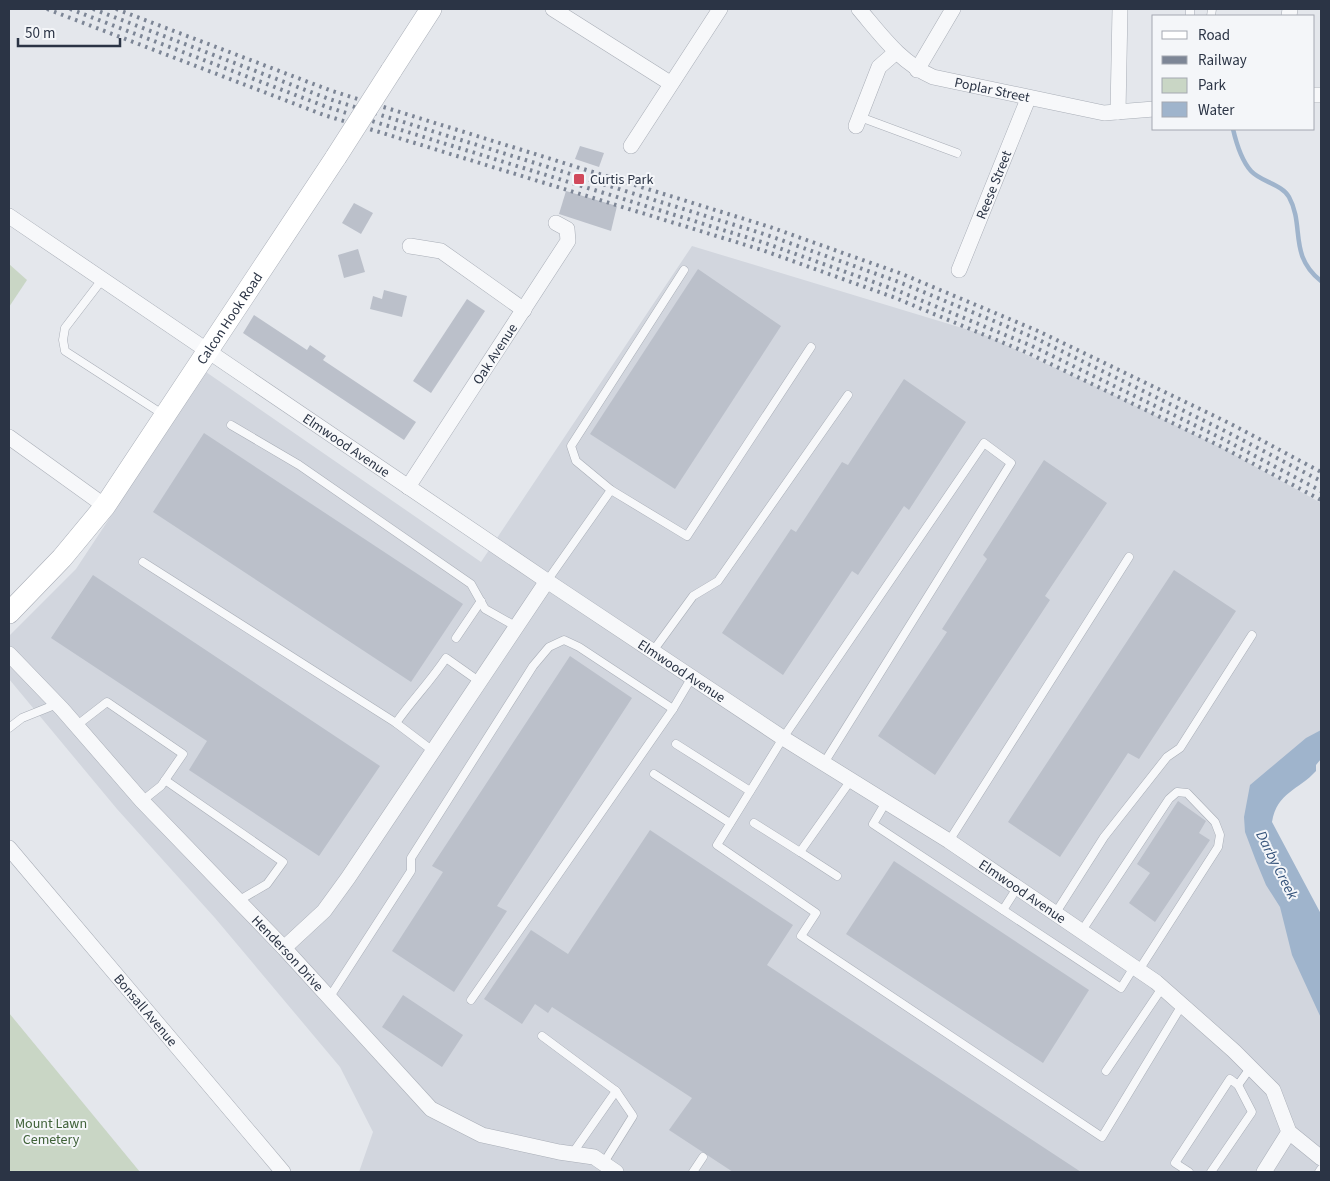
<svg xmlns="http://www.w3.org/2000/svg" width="1330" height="1181" font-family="'Source Sans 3',sans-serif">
<rect width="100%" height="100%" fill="#e4e7ec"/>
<path fill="#d2d6de" d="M692 246 982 334 1097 387 1226 450 1321 503V752L1255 822 1321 974V1172H359L373 1132 340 1067 215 918 117 809 9 679V636L76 569 206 372 481 562Z"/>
<g fill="#c9d6c5">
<path d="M9 264 27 280 9 307Z"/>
<path d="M9 1013 140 1172H9Z"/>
</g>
<path fill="#9fb4cc" d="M1321 730V759L1316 765V771C1299 790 1277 792 1272 822L1321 914V1018L1292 955 1280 907 1266 885 1256 861 1245 832 1244 817 1250 785 1306 738Z"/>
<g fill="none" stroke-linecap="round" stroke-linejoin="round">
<path stroke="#9fb4cc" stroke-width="4.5" d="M1233 129C1236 142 1242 161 1251 171 1261 182 1282 184 1289 197 1305 226 1288 255 1321 281"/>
</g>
<g fill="#bbc0ca">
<path d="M580 146 604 153 599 167 575 159Z"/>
<path d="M566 191 617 206 611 231 559 214Z"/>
<path d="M354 203 373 213 361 234 342 223Z"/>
<path d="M358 249 365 272 344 278 338 255Z"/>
<path d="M698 269 781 326 675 489 590 434Z"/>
<path d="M384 290 407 296 402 317 370 309 373 296 382 299Z"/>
<path d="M467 299 485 311 431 393 413 381Z"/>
<path d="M254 315 307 350 310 345 326 356 323 360 416 422 404 440 243 333Z"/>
<path d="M904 379 966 422 909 510 904 506 858 575 852 571 783 675 722 633 791 529 796 532 842 462 848 465Z"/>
<path d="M204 433 463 604 411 682 153 512Z"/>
<path d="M1044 460 1107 503 1045 596 1050 600 935 775 878 736 947 632 942 629 987 559 983 555Z"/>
<path d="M1174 570 1236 611 1139 759 1128 753 1060 857 1008 822Z"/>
<path d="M93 575 380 766 319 856 189 770 207 741 51 638Z"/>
<path d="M570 656 632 698 497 906 507 911 454 992 392 951 443 872 432 866Z"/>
<path d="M1178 801 1206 821 1199 833 1210 840 1155 922 1129 903 1150 873 1137 864Z"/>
<path d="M650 830 793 925 767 965 1081 1172H733L669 1130 692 1098 552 1007 548 1013 535 1004 522 1024 484 999 531 930 568 954Z"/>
<path d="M894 861 1089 990 1043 1063 846 934Z"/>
<path d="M403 995 463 1035 442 1067 382 1027Z"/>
</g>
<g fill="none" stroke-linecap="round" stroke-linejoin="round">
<g stroke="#a9aeb7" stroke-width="9">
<g id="lane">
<path d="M1190 16V9"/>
<path d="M1211 16 1212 9"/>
<path d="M860 117 957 153"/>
<path d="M101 281 65 328 63 340 65 351 164 415"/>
<path d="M231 425 299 465 471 584 485 609 517 627"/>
<path d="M611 490 576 461 571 446 684 270"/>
<path d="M143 562 396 723 433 751"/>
<path d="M547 581 611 490 687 536 811 347"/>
<path d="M456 638 481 601"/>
<path d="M653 651 693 596 718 581 848 395"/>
<path d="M396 723C412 700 431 681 446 658L480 682"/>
<path d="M76 726 107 702 183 754 161 786 142 801"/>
<path d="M9 728 22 718 57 704"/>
<path d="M676 744 750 791"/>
<path d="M824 763 1011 463 984 443 783 738 717 845 816 913 801 936 1102 1137 1182 1005"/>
<path d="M654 774 730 823"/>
<path d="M165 780 283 862 267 884 238 901"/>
<path d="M886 802 873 824 1121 988 1134 967"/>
<path d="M754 823 800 852"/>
<path d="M949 841 1129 557"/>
<path d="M837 876 800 852 851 780"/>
<path d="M1003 910 1017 888"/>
<path d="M1055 914 1104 837 1167 757 1180 748 1252 635"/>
<path d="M1081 932 1169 799 1177 792 1187 793 1215 822 1220 835 1218 847 1139 970"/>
<path d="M329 998 411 871V858L533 666 549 647 564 640 579 647 673 709 692 677"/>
<path d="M471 1000 673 709"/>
<path d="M542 1036 616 1091 572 1154"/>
<path d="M1106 1071 1162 988"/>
<path d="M1238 1085 1251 1067"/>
<path d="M603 1164 633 1116 616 1091"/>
<path d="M693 1172 703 1157"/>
<path d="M1189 1172 1175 1163 1230 1079 1238 1085 1252 1112 1211 1172"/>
<path d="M1319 1172 1321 1169"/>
</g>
</g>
<g stroke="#a9aeb7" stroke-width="16">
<g id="street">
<path d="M553 9 670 83"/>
<path id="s1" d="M859 9C882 36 900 62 933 77L1104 113 1154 109"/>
<path d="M1289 16 1290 9"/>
<path d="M917 70 953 9"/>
<path d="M1314 95H1321"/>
<path d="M1118 112 1120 9"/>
<path d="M856 126 879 67 895 53"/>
<path d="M631 146 720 9"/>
<path id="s2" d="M9 216 547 581 783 738 949 841 1156 982 1234 1051 1273 1090 1289 1132 1321 1158"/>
<path d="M410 246 441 251 524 310"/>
<path id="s3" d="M959 270 1028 99"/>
<path d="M9 437 105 506"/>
<path id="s4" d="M408 487 568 241 567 229 556 223"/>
<path id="s5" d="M9 654 62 709 142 801 284 948 431 1109 482 1135 559 1152 594 1157 616 1172"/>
<path id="s6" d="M9 848 283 1172"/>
<path d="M284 948 324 911 348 878 547 581"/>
<path d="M1264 1172 1289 1132"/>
</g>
</g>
<g stroke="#a9aeb7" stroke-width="22">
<g id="secondary">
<path d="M391 71 431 9"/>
<path id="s7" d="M9 613 62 558 105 506 336 157"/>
</g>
</g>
<use href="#lane" stroke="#f7f8fa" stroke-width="8"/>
<use href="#street" stroke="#f7f8fa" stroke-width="15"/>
<use href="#secondary" stroke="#fff" stroke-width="21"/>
<g stroke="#7d8696" stroke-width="4" stroke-dasharray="2.5 5" stroke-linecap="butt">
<path d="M47 9 324 115 762 250 893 297 1028 353 1220 446 1321 500"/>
<path d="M70 9 327 107 765 243 896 290 1032 346 1223 439 1321 491"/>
<path d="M93 9 329 99 767 235 899 282 1035 338 1227 432 1321 481"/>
<path d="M116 9 332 91 770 227 902 274 1038 331 1231 424 1321 472"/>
</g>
<g stroke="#a9aeb7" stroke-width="22" stroke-linecap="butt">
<path id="secondary-bridge" d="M336 157 391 71"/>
</g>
<use href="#secondary-bridge" stroke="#fff" stroke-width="21"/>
</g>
<rect fill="#d1495b" stroke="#f4f6f9" stroke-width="2" x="573" y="173" width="12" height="12" rx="2.5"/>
<g text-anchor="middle" stroke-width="4" stroke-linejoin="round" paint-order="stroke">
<g font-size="14" fill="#2b3445" stroke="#f4f6f9">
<text dy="5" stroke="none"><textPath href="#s1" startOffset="162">Poplar Street</textPath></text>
<text dy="5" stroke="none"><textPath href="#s3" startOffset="92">Reese Street</textPath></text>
<text dy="5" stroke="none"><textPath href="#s7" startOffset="369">Calcon Hook Road</textPath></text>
<text dy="5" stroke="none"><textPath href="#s4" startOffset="159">Oak Avenue</textPath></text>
<text dy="5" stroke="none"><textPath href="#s2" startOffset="408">Elmwood Avenue</textPath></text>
<text dy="5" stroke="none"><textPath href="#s2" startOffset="812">Elmwood Avenue</textPath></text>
<text dy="5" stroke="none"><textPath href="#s2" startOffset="1218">Elmwood Avenue</textPath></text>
<text dy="5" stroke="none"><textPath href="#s5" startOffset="409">Henderson Drive</textPath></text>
<text dy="5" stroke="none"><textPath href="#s6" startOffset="212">Bonsall Avenue</textPath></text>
</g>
<g font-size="14" fill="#2b3445" stroke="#f4f6f9" text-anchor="start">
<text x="590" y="184">Curtis Park</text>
</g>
<g font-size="14" fill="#3f6138" stroke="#f4f6f9">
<text x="51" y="1128">Mount Lawn<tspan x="51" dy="16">Cemetery</tspan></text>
</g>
<g font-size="15" font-style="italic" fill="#34527a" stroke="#f4f6f9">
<text transform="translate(1277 865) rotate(63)" y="5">Darby Creek</text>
</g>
</g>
<rect width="1330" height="1181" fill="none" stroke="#2b3445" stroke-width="20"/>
<rect x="1152" y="15" width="162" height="115" fill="#f4f6f9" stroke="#a4a8b1"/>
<rect x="1162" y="31" width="25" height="8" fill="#ffffff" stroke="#a4a8b1"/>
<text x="1198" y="40" font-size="15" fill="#2b3445">Road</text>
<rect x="1162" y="56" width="25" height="8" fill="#7d8696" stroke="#a4a8b1"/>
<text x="1198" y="65" font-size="15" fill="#2b3445">Railway</text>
<rect x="1162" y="78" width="25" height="15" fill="#c9d6c5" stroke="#a4a8b1"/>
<text x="1198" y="90" font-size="15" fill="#2b3445">Park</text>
<rect x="1162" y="102" width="25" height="15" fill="#9fb4cc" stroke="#a4a8b1"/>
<text x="1198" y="115" font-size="15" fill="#2b3445">Water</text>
<path d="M18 38v8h102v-8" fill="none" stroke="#2b3445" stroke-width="2.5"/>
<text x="25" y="38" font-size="15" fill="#2b3445" stroke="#f4f6f9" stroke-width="4" paint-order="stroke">50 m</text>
</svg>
